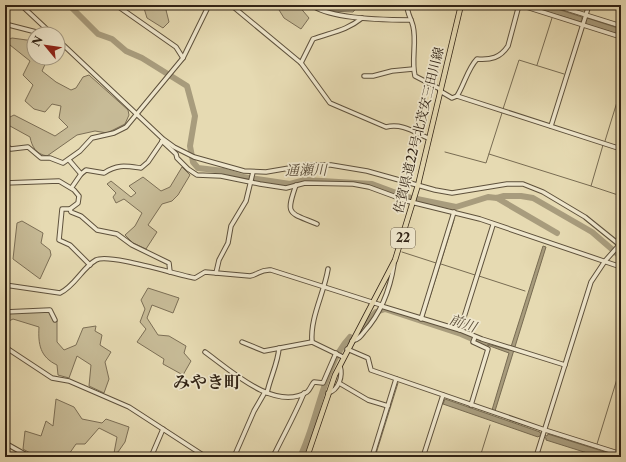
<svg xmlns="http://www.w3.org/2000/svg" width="626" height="462" font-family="'Libre Caslon Text','Noto Serif JP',serif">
<rect width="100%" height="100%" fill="#e6dab2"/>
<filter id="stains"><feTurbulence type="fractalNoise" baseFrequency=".005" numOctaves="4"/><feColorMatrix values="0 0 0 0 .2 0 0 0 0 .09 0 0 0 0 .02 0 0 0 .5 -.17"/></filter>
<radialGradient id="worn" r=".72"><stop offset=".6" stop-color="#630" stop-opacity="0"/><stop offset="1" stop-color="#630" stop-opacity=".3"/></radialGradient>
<g fill="#c7bb97" stroke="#7c6f56">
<path d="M143 5H174L166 10 169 22 163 28 147 18Z"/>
<path d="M276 5H298L309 18 301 29 284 18Z"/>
<path d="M326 5H359L353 12 329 11 325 7Z"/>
<path d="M12 38 34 41V58H48L42 71 56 82 71 90 76 88 83 77 89 75 128 110 129 115 125 124 107 133 95 131 77 135 47 156C36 154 32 147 30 137L10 126 5 129V116L10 117 14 115 55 136 68 127 59 118 61 106 52 104 45 112 34 109 25 101 33 85 23 75 30 61 5 41Z"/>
<path d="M182 167 190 175 178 195 172 201 162 204 148 225 157 232 146 249 133 243 125 235 135 226 142 213 124 199 116 203 113 197 116 193 107 184 111 181 131 197 136 193 129 186 143 177 161 191 170 187Z"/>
<path d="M22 221 43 233 41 243 50 250 51 255 40 279 13 259 17 223Z"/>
<path d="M148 288 179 298 173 313 152 305 147 318 158 335 169 336 186 346 184 353 191 361 183 375 163 364 164 359 137 342 146 329 140 322 145 309 141 300Z"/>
<path d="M5 312H48L57 321V342L64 350 76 345 83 328 96 326 95 331 102 335 100 345 111 352 105 362 109 379 104 393 89 386 91 365 77 356 69 378 58 375 57 365C40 357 38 344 39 327L13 319 7 322 5 319Z"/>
<path d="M56 399 74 407 82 419 102 423 106 419 129 427 125 442 118 452 114 453 117 437 99 428 85 444H76L67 457H37L23 449 25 431 41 436 46 421 53 426Z"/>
</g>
<g fill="#a89c7d" stroke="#786c53">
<path d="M525 5H545L582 17V19L586 20 587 18 621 29V35L585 24 586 22 582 20 581 22Z"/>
<path d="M543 246 546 247 495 411 492 410 509 353 476 341 510 350Z"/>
<path d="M445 399 540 432V433L547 436 548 434 621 457H600L546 440V438L539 436 538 437 443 404Z"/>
</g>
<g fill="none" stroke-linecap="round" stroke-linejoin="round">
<g stroke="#786c53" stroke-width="1">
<path d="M537 65 552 18"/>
<path d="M503 109 519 60 564 74"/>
<path d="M605 141 621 89"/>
<path d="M445 152 486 163 502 113"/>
<path d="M489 154 591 186 603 145"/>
<path d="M591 186 621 196"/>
<path d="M402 252 436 263"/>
<path d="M441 264 475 275"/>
<path d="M479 276 525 291"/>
<path d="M424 316 454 220"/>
<path d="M597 444 621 366"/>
<path d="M375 457 398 383"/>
<path d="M480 457 490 425"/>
</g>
<g stroke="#a89c7d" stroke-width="6">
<path d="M69 5 98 34 112 39 126 51 142 58 187 86 195 116 190 146 193 162 198 168 224 171 243 177 290 184 305 180 372 184 407 197 456 207 488 197 497 198 504 196H521L533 198 592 232 621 257"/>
<path d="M497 198 557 233"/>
<path d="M358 333 376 312 385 309 461 334 484 344"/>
<path d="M300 457C318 421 323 366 350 337"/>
</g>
<g stroke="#5e513c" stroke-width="5.5">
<g id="minor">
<path d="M21 5 52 34"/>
<path d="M116 5 176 47 183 58"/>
<path d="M231 5 301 63 330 103 386 127C402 123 414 132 428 138"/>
<path d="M312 5C330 19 388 20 411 20"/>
<path d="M407 5C407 13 411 18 413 26 417 42 411 60 415 76L440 89"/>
<path d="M520 5 621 37"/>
<path d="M554 5 621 26"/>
<path d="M5 24 44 34 50 32"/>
<path d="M58 40 163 139 174 147 194 157 244 171 266 172 307 165H331L367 171 435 190 452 193 507 184H523L543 192 585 217 621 246"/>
<path d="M301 63 313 39C332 32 346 31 362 18"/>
<path d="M364 76H373L392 71 413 69"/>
<path d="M440 91 452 98 457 96 621 149"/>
<path d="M457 96C464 85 468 68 477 59 491 60 500 58 508 46L519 5"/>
<path d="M551 126 589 5"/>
<path d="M162 141 176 154 177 158 188 169 197 175 221 176 260 184 286 188 305 183 353 184 369 187 407 201 480 219 621 267"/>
<path d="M5 146 11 149 28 147 41 158H50L63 163 80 151 92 138 114 133 126 127 183 58 209 5"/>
<path d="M69 160 81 174 86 170 104 173C117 164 126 166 141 168L148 162 163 140"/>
<path d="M5 183 59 181 74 190 79 196 78 203 70 209 71 212 81 216 97 230 117 234 132 245 169 263 170 272"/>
<path d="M296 185C285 216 289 212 317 224"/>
<path d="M72 187 81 174"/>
<path d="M70 209H62L59 240 70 245 90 265"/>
<path d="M216 273 219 260 228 243 231 226 246 201 253 172"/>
<path d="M5 285 60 293C75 286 82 268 96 260 109 253 177 275 195 278L205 272 250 276C258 275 260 269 271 270L381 305"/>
<path d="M381 306 460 330 482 339 565 365"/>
<path d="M5 312 50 310 55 320"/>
<path d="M421 319 454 212"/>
<path d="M460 330 493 225"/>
<path d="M352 341C358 340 361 336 364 332 382 312 390 290 394 264"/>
<path d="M242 342 264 351 312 342 343 357"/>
<path d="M312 342C310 317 324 294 328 269"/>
<path d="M5 347 52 378 69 381 129 407 206 457"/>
<path d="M347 349 368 358 371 370 545 430 621 454"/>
<path d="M205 352C230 370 275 412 307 392 310 390 311 385 314 382L323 383 336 353"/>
<path d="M339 383 368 400 388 406"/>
<path d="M267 393C270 378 278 363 279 348"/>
<path d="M328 393C339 390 343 376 340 366"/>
<path d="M471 405 488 349 473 342 475 337"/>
<path d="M5 443 30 457"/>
<path d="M275 453 282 457"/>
<path d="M151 457 163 429"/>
<path d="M234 457 254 411 265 392"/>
<path d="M273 457C283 436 295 415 304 393"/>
<path d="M372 457 396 379"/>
<path d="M423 457 443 395"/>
<path d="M536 457 591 282 605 261 621 243"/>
</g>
</g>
<g stroke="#312315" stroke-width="6">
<path id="major" d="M307 457 335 375 395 260 418 185 461 5"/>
</g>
<use href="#minor" stroke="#efe7cd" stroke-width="3.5"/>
<use href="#major" stroke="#e6dab2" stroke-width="4.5"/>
</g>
<g text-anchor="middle" stroke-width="3.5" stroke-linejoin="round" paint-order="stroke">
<rect fill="#efe7cd" stroke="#6a5e4c" stroke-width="1" x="391" y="228" width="24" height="20" rx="3"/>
<g font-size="12" font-weight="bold" fill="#312315">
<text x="403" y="242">22</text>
</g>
<g font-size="13" fill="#312315" stroke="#efe7cd">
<text transform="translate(418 130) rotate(-76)" y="5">佐賀県道22号北茂安三田川線</text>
</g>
<g font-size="14" font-style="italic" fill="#5b4d39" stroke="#efe7cd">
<text transform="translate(306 170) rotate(-1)" y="5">通瀬川</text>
<text transform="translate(463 323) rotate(19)" y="5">前川</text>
</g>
<g font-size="17" font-weight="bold" fill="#312315" stroke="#efe7cd">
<text x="207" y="388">みやき町</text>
</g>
</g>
<rect width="626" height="462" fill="none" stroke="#e6dab2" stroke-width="20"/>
<rect x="6" y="6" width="614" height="450" fill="none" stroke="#312315" stroke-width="2"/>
<rect x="10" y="10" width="606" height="442" fill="none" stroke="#312315"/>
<g transform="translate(46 46) rotate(299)"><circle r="19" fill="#efe7cd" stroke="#a39983"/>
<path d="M0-3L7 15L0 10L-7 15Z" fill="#8f2418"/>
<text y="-6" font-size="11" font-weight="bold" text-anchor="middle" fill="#312315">N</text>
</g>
<rect width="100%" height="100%" filter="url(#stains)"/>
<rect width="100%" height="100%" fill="url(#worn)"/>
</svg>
